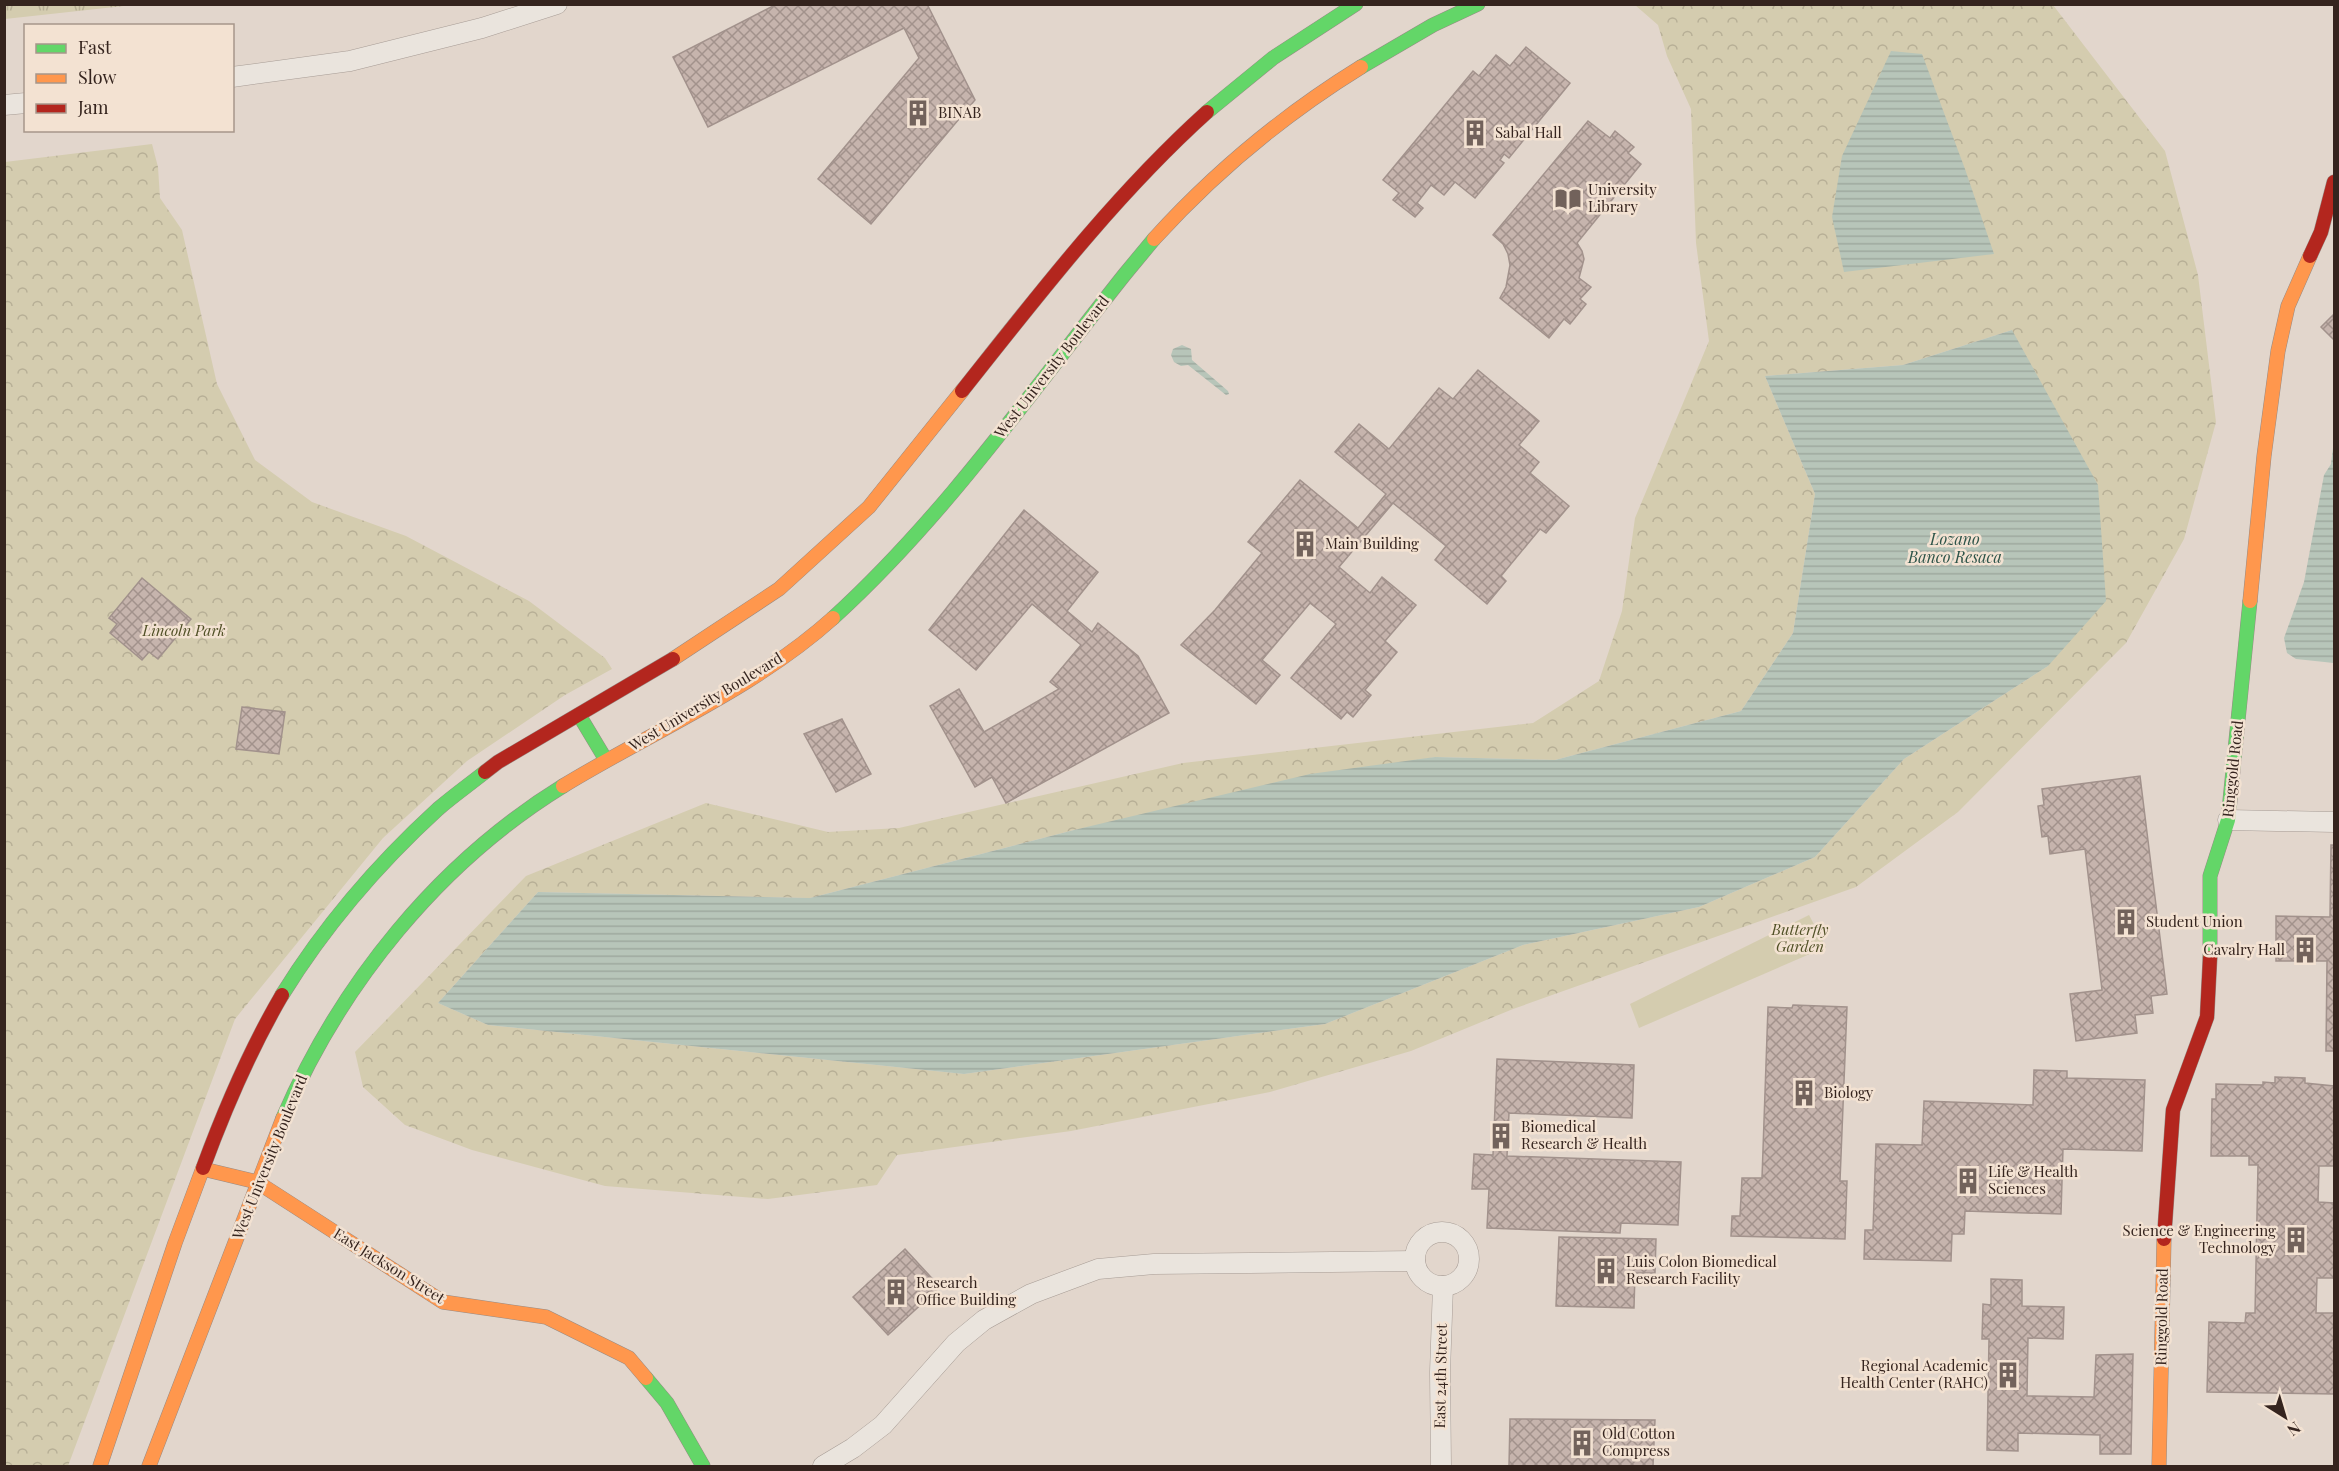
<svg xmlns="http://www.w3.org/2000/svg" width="2339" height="1471" font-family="'Playfair Display',serif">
<defs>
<pattern id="grass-tufts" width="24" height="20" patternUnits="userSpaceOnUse" patternTransform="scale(1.5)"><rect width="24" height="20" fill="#d4ccaf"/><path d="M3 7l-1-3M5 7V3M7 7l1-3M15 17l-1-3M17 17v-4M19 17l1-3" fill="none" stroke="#b7af96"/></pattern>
<pattern id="forest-crowns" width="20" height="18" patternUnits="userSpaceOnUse" patternTransform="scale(1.5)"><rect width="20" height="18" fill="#d4ccaf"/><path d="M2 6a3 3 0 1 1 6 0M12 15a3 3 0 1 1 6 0" fill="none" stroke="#b7af96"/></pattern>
<pattern id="water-rules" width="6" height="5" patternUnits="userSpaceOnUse" patternTransform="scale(1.5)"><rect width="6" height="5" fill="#b7c5b9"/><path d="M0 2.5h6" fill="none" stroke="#9ea99f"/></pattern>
<pattern id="building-cross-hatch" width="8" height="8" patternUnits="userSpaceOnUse" patternTransform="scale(1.5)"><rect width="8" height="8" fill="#c6b4ad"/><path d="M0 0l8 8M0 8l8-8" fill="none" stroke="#a2928c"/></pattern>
</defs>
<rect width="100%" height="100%" fill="#e2d6cc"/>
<path fill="url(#grass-tufts)" d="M5 4H133V5L5 19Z"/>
<g fill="url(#forest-crowns)" fill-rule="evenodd">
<path d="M1635 5H2053L2165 151 2198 275 2216 422 2184 539 2126 643 1958 812 1856 887 1513 1009 1411 1051 1270 1092 1071 1131 897 1155 877 1185 768 1199 605 1186 472 1150 405 1125 363 1087 355 1052 526 876 706 803 828 832 899 828 1183 763 1533 723 1599 681 1622 611 1635 518 1709 341 1696 243 1691 109 1667 56 1658 25ZM2012 330 2048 666 1904 759 1815 857 1699 907 1523 945 1325 1024 964 1074 488 1025 438 1003 538 892 810 898 1074 830 1435 757 1555 760 1741 711 1793 633 1815 494 1765 376 1903 365Z"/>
<path d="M152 144 158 167 160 198 182 230 217 384 255 460 312 502 406 536 529 601 605 658 612 669 565 695 467 761 383 838 235 1019 68 1466H5V162Z"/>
</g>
<path fill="#d4ccaf" d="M1809 915 1826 947 1639 1028 1630 1004Z"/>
<g fill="url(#water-rules)">
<path d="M1891 51 1922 54 1965 169 1994 254 1844 272 1832 217 1842 156Z"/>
<path d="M2012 330 2098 485 2106 601 2048 666 1904 759 1815 857 1699 907 1523 945 1325 1024 964 1074 488 1025 438 1003 538 892 810 898 1074 830 1310 774 1435 757 1555 760 1741 711 1793 633 1815 494 1765 376 1903 365Z"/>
<path d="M1182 345 1191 349 1192 360 1228 391 1229 394 1226 395 1188 365 1181 366 1174 362 1171 355 1173 349Z"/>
<path d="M2334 440V663L2296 659 2287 653 2284 638 2304 582 2324 475 2331 464Z"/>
</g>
<g fill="url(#building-cross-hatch)" stroke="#a2928c" stroke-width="1.5">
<path d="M777 4H927L975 100 871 224 818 179 919 58 904 28 708 127 673 57Z"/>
<path d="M1526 47 1570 83 1509 158 1504 154 1500 160 1504 163 1475 198 1455 182 1444 195 1431 185 1417 203 1423 208 1415 217 1393 200 1399 193 1383 180 1473 71 1479 76 1496 55 1510 66Z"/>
<path d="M1588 121 1610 138 1615 131 1634 147 1628 153 1641 164 1577 243 1582 251 1584 259 1579 278 1591 287 1580 299 1586 304 1570 324 1564 319 1549 338 1500 298 1506 287 1510 265 1508 254 1503 244 1493 235Z"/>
<path d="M2334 314V340L2321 327Z"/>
<path d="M1478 370 1539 421 1519 445 1539 462 1530 473 1569 506 1546 533 1540 529 1501 576 1506 581 1487 604 1435 560 1446 546 1393 503 1339 567 1370 593 1382 577 1416 605 1385 641 1397 652 1365 690 1371 695 1353 717 1347 712 1341 719 1291 678 1336 624 1310 603 1262 660 1280 675 1256 704 1181 645 1215 610 1262 553 1248 542 1300 480 1358 528 1386 494 1335 452 1359 424 1389 449 1439 388 1453 399Z"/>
<path d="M1024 510 1098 572 1067 611 1092 632 1098 623 1138 656 1169 713 1006 803 992 777 975 787 930 706 959 689 984 732 1059 689 1050 682 1081 645 1032 604 976 670 929 630Z"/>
<path d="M142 578 191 619 158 659 149 652 142 660 110 633 117 624 109 618Z"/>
<path d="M242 707 285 712 279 754 236 749Z"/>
<path d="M842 719 871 774 836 792 804 734Z"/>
<path d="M2140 776 2167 994 2151 996 2153 1013 2135 1015 2137 1033 2076 1041 2070 994 2102 990 2085 849 2050 854 2048 836 2042 837 2038 806 2044 805 2042 789Z"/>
<path d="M2331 845H2334V1051H2326L2327 961H2276V916L2330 917Z"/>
<path d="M1793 1005 1847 1007 1840 1181H1847L1845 1239 1731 1236 1732 1216H1740L1742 1178H1762L1768 1007 1792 1008Z"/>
<path d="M1497 1059 1634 1065 1632 1118 1509 1113 1507 1156 1681 1162 1678 1225 1621 1223 1620 1233 1487 1228 1489 1189H1472L1474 1154 1493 1155Z"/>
<path d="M2034 1070 2067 1071V1078L2145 1080 2142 1151 2063 1149 2061 1214 1965 1211 1964 1234H1952L1951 1261 1864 1259 1865 1230H1873L1876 1144 1922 1145 1924 1101 2033 1105Z"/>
<path d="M2275 1077 2305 1078V1083L2334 1086V1166H2319L2318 1202 2334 1203V1278H2317L2316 1313H2334V1394L2207 1392 2209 1322 2245 1323 2246 1313H2255L2258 1165H2249V1156H2211L2212 1099H2216V1084L2263 1085V1082L2275 1083Z"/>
<path d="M1559 1237 1656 1239 1655 1273H1635L1634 1308 1556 1306Z"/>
<path d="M905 1249 940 1287 888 1335 853 1297Z"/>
<path d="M1991 1279 2022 1280V1306L2064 1307 2063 1339 2028 1338 2027 1396 2094 1397 2096 1355 2133 1354 2131 1454H2100V1435L2018 1433V1451L1987 1450 1989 1339H1982L1983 1304 1991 1305Z"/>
<path d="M1510 1419 1655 1420 1653 1466H1509Z"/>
</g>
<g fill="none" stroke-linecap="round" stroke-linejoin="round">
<g stroke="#a79c95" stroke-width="21">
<g id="street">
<path d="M232 77 350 61 482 28 557 4"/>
<path d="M4 105 26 103"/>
<path d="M2228 820 2334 822"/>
<circle cx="1442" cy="1259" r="27"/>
<path d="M823 1466 853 1448 883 1425 956 1343 984 1320 1031 1294 1098 1269 1154 1264 1415 1261"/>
<path d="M1441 1466 1440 1372 1443 1286"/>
</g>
</g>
<g stroke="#978b85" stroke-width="15">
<g id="fast">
<path d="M1361 67 1433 25 1478 4"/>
<path d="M1207 112 1273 58 1356 4"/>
<path d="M833 618C945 516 1031 392 1125 274L1154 239"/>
<path d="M579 715 606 760"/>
<path d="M2210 958V876L2228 820 2250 601"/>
<path d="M282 995C324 927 379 863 438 809 453 796 470 784 485 772"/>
<path d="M283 1118C340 985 438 863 563 786"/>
<path d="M646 1378 667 1403 703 1466"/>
</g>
</g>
<g stroke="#978b85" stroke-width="15">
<g id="slow">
<path d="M1154 239C1214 173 1285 114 1361 67"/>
<path d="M2250 601 2264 456 2278 351 2288 306 2310 256"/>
<path d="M673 659 779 589 869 507 962 391"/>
<path d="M563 786C653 731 754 689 833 618"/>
<path d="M203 1169 257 1182 443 1302 546 1317 629 1358 646 1378"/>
<path d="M100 1466 175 1243 203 1168"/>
<path d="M149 1466 283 1118"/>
<path d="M2159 1466 2164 1239"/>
</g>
</g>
<g stroke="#978b85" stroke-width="15">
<g id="jam">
<path d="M2310 256 2321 232 2334 182"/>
<path d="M962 391C1039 294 1115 195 1207 112"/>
<path d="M485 772 498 762 673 659"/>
<path d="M203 1168C225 1108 250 1050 282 995"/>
<path d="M2164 1239 2173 1110 2207 1017 2210 958"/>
</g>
</g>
<use href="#street" stroke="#eae4dd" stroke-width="20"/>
<use href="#fast" stroke="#63d668" stroke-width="14"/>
<use href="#slow" stroke="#ff974d" stroke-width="14"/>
<use href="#jam" stroke="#b3261e" stroke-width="14"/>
</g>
<defs>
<g id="building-bare" transform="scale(2.07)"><path d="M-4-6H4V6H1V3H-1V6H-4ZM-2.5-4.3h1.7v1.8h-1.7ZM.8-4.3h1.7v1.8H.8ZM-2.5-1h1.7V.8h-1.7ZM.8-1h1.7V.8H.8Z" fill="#72625b" stroke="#f3e2d2" stroke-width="2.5" paint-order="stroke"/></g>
<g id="library-bare" transform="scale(2.07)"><path d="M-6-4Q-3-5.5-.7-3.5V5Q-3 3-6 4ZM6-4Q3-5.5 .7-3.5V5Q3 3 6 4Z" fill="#72625b" stroke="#f3e2d2" stroke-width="2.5" paint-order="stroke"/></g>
</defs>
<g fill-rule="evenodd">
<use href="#building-bare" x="918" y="113"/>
<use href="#building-bare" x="1475" y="133"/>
<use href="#library-bare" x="1568" y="199"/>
<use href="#building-bare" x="1305" y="544"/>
<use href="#building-bare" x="2126" y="922"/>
<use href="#building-bare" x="2305" y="950"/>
<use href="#building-bare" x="1804" y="1093"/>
<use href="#building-bare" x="1501" y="1136"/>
<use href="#building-bare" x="1968" y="1181"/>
<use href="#building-bare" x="2296" y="1240"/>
<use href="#building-bare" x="1606" y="1271"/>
<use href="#building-bare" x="896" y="1292"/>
<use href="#building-bare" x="2008" y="1375"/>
<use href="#building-bare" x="1582" y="1443"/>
</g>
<g text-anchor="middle" stroke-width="5" stroke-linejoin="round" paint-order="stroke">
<g font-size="15" fill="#35241e" stroke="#f3e2d2" text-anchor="start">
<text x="938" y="118">BINAB</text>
<text x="1495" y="138">Sabal Hall</text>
<text x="1588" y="195">University<tspan x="1588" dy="17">Library</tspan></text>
<text x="1325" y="549">Main Building</text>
<text x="2146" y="927">Student Union</text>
<text x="2285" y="955" text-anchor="end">Cavalry Hall</text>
<text x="1824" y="1098">Biology</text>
<text x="1521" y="1132">Biomedical<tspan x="1521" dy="17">Research &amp; Health</tspan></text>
<text x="1988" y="1177">Life &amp; Health<tspan x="1988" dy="17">Sciences</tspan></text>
<text x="2276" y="1236" text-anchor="end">Science &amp; Engineering<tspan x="2276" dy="17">Technology</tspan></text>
<text x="1626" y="1267">Luis Colon Biomedical<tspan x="1626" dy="17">Research Facility</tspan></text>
<text x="916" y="1288">Research<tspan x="916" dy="17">Office Building</tspan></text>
<text x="1988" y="1371" text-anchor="end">Regional Academic<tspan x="1988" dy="17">Health Center (RAHC)</tspan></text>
<text x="1602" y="1439">Old Cotton<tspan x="1602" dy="17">Compress</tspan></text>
</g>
<g font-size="15" fill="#35241e" stroke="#f3e2d2">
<text transform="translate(1052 367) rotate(-52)" y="5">West University Boulevard</text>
<text transform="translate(706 702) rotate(-31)" y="5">West University Boulevard</text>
<text transform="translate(2233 769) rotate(-84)" y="5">Ringgold Road</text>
<text transform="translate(270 1157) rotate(-68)" y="5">West University Boulevard</text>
<text transform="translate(389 1266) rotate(32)" y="5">East Jackson Street</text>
<text transform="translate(2162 1317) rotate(-89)" y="5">Ringgold Road</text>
<text transform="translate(1441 1376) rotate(-89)" y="5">East 24th Street</text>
</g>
<g font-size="15" font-style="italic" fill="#505026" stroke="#f3e2d2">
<text x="184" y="636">Lincoln Park</text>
<text x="1800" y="935">Butterfly<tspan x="1800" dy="17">Garden</tspan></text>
</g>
<g font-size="16" font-style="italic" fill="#2e5449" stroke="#f3e2d2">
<text x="1955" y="545">Lozano<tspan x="1955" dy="18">Banco Resaca</tspan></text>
</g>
</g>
<rect width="2339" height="1471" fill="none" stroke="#35241e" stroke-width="12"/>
<rect x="24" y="24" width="210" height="108" fill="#f3e2d2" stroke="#a7968a" stroke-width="1.5"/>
<rect x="36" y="44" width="30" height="9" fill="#63d668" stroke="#a7968a" stroke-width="1.5"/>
<text x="78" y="54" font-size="18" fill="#35241e">Fast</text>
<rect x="36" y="74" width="30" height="9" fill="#ff974d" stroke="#a7968a" stroke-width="1.5"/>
<text x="78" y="84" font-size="18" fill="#35241e">Slow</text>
<rect x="36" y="104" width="30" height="9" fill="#b3261e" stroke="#a7968a" stroke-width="1.5"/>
<text x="78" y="114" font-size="18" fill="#35241e">Jam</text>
<g transform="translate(2285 1417) rotate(143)" stroke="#f3e2d2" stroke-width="4.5" paint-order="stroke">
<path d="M0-4.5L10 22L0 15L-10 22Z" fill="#35241e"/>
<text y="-9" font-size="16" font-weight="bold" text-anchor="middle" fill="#35241e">N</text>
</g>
</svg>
